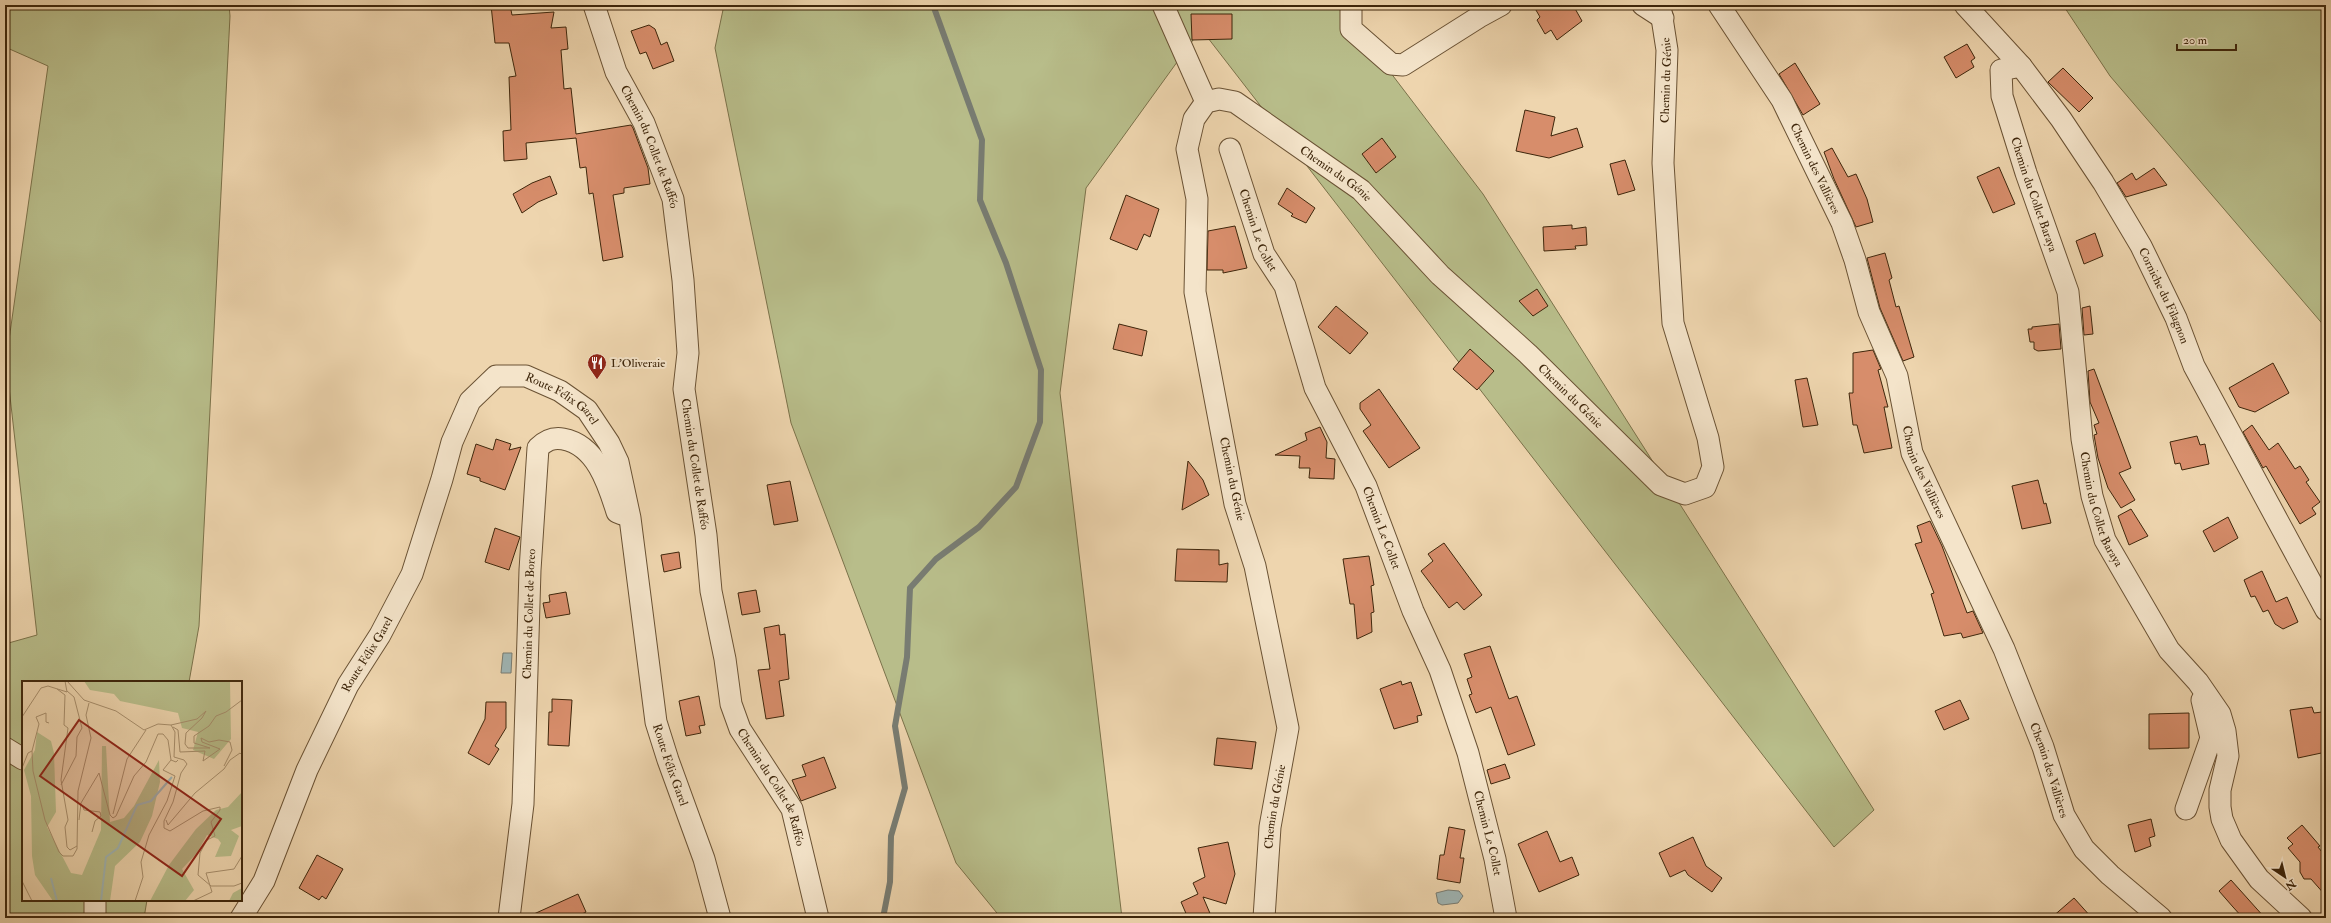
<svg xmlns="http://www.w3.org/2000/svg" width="2331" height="923" font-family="'IM FELL Double Pica',serif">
	<rect width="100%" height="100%" fill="#eed5ae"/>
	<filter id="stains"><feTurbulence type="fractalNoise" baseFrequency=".005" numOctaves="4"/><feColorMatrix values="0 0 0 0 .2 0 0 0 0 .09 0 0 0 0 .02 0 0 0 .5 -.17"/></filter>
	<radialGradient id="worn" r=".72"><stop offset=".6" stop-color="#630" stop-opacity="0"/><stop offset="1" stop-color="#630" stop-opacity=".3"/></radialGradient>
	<!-- green -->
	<g fill="#b8bd8a" stroke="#7b724a">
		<polygon points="5,5 229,5 230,16 199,626 189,682 23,682 23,900 147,900 144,918 5,918 5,644 37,635 6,361 48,66 5,47"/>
		<polygon points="724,5 1339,5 1483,194 1874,810 1834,847 1201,29 1086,188 1060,393 1122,918 1001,918 956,863 791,423 715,48"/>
		<polygon points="2063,5 2326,5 2326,328 2110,76"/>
	</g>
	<!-- water -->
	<g fill="#9fb6b6" stroke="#787c72">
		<polygon points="503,653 512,653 511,673 501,673"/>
		<polygon points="1448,890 1459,891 1463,896 1458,903 1442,905 1438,903 1436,893"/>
	</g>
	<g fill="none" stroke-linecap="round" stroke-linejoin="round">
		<!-- stream -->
		<polyline stroke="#787c72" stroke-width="6" points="883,918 890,882 891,836 905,788 895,726 907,657 910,588 936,559 979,527 1016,487 1040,422 1041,370 1006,263 980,200 982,140 933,5"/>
	</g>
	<!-- building -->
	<g fill="#d78d6b" stroke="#3e260b">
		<polygon points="491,5 510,5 512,15 554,12 551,28 566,27 568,49 561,50 564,89 571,88 576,134 631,125 633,128 648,168 650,184 624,188 624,193 613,195 623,257 603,261 593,193 589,194 586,167 580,168 576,138 526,143 527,159 504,161 503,131 511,130 509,77 516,76 509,43 495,43"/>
		<polygon points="1533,5 1573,5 1582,21 1557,40 1551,30 1545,34 1537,20 1540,17"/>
		<polygon points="1191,14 1232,14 1232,39 1192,40"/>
		<polygon points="649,25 655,29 661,45 667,42 674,61 653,69 646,52 640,54 631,31"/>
		<polygon points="1967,44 1975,58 1971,61 1974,67 1956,78 1944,57"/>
		<polygon points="1795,63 1820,104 1803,115 1779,74"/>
		<polygon points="2063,68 2093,98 2079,112 2048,82"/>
		<polygon points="1525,110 1555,117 1551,136 1577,128 1583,147 1549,158 1516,151"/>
		<polygon points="1382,138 1396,157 1376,173 1362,154"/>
		<polygon points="1832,148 1848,177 1856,174 1867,199 1873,222 1856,227 1834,179 1824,152"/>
		<polygon points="1625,160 1635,190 1618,195 1610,164"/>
		<polygon points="1999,167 2015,204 1993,213 1977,177"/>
		<polygon points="2154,168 2167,185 2126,197 2117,183 2132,173 2136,180"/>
		<polygon points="550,176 557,194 538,202 522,213 513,194 532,183"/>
		<polygon points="1287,188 1315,208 1306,223 1291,216 1293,214 1278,204"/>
		<polygon points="1126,195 1159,209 1150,237 1144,234 1137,250 1110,239"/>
		<polygon points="1572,225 1572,229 1586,227 1587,245 1575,246 1576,249 1544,251 1543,227"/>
		<polygon points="1235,226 1247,268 1223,273 1223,270 1207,270 1208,231"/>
		<polygon points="2095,233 2103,256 2084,264 2076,241"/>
		<polygon points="1885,253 1892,278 1889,280 1896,307 1899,306 1914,357 1903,361 1880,308 1867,258"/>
		<polygon points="1537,289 1548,306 1533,316 1519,301"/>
		<polygon points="1336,306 1368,333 1350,354 1318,327"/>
		<polygon points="2090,306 2093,334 2084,335 2082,308"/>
		<polygon points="1119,324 1147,331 1142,356 1113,349"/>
		<polygon points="2059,324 2061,349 2038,351 2034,349 2034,342 2030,342 2028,329 2032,329 2032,327"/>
		<polygon points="1470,349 1494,371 1477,390 1453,369"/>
		<polygon points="1873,350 1881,369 1878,370 1888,407 1884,407 1892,448 1864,453 1857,425 1853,425 1849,393 1853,393 1853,353"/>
		<polygon points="2273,363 2289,393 2255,412 2239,407 2229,388"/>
		<polygon points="2094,369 2131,468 2119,473 2135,500 2121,508 2108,488 2098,458 2094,435 2097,434 2094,425 2099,423 2090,402 2088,371"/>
		<polygon points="1807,378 1818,425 1803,427 1795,380"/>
		<polygon points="1379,389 1420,448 1389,468 1363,431 1371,425 1360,409 1360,403"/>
		<polygon points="2252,425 2269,450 2278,443 2295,469 2300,466 2309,480 2306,482 2320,502 2312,508 2316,514 2300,524 2266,466 2263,468 2243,432"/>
		<polygon points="1320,427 1327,442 1326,458 1335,459 1334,479 1309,478 1310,468 1299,468 1300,456 1275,455 1307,440 1305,433"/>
		<polygon points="2197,436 2200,445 2205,444 2209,464 2182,470 2180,463 2175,464 2170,442"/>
		<polygon points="496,439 511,444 509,450 521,447 505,490 480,481 480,478 467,474 476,444 493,450"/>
		<polygon points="1188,461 1203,480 1209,495 1182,510"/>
		<polygon points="2038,480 2044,504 2046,503 2051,523 2022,529 2012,486"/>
		<polygon points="790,481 798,521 774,525 767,485"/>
		<polygon points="2131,509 2148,536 2129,545 2118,516"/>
		<polygon points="2228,517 2238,538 2214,552 2203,531"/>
		<polygon points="1930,521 1942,546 1967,613 1973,611 1983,633 1963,638 1961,633 1944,636 1931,594 1934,593 1915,544 1922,542 1917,526"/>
		<polygon points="495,528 520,537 509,570 485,562"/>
		<polygon points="1444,543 1482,595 1464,610 1457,602 1449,608 1421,571 1433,561 1428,554"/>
		<polygon points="1177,549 1219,550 1219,565 1228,563 1227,582 1175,581"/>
		<polygon points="679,552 681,568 664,572 661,555"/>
		<polygon points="1369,556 1374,585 1371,586 1374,612 1371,613 1372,632 1357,639 1354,604 1350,604 1343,559"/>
		<polygon points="2262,571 2276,602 2287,597 2298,622 2283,629 2275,624 2268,610 2263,612 2255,596 2251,597 2244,580"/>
		<polygon points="756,590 760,612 742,615 738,593"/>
		<polygon points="566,592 570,614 546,618 543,603 550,602 549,595"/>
		<polygon points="779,625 780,635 785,634 789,679 779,681 784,716 766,719 758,670 770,669 764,628"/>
		<polygon points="1490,646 1509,699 1517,696 1535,745 1508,755 1491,707 1476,713 1469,695 1472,694 1467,679 1472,677 1464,654"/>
		<polygon points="1401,681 1402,685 1411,682 1422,715 1417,716 1418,722 1394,729 1380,689"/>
		<polygon points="699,696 705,725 699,726 701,733 686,736 679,701"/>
		<polygon points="552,699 572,700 569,746 548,745 549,712 552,712"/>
		<polygon points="1960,700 1969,719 1944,730 1935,711"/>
		<polygon points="486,702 506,702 506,728 495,746 499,749 489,765 468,753 485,719"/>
		<polygon points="2312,707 2314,713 2322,712 2326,731 2326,752 2298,758 2290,710"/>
		<polygon points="2189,713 2189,748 2149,749 2149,714"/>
		<polygon points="1217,738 1256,742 1252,769 1214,765"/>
		<polygon points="824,757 836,788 801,801 792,780 806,776 802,765"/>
		<polygon points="1505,764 1510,778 1491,784 1487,770"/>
		<polygon points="2151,819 2155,836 2149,838 2151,846 2135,852 2128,825"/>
		<polygon points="2302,825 2320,846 2318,847 2326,857 2326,896 2311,879 2304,879 2300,872 2300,862 2288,848 2293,844 2287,838"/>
		<polygon points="1449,827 1465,830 1460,858 1464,858 1460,883 1437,879 1440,855 1444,855"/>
		<polygon points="1547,831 1560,862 1572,857 1579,875 1539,892 1518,844"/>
		<polygon points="1693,837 1706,866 1722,878 1712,892 1688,875 1685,870 1670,877 1659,853"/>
		<polygon points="1228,842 1235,874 1226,904 1203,897 1212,918 1188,918 1181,902 1198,894 1193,883 1205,877 1198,848"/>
		<polygon points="317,855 343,869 326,899 322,896 319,900 299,888"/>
		<polygon points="2231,880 2265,918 2243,918 2233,907 2219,891"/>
		<polygon points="578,894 586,912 574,918 525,918"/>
		<polygon points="2074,898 2092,918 2051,918"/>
	</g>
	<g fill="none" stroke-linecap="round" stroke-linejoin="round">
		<defs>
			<g id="minor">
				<path id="s1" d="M594 5 616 72 644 123 673 199 683 280 688 353 684 389 706 535 711 591 725 659 731 704 740 729 792 809 818 918"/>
				<polyline points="1163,5 1206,102"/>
				<polyline points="1351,5 1351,29 1391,64 1403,65 1479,17 1501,5"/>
				<polyline points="1643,5 1663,18"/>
				<path id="s2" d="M1719 5 1782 100 1842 223 1855 260 1869 312 1897 376 1912 453 2004 649 2043 747 2064 815 2084 849 2110 875 2161 918"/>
				<path id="s3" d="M1965 5 2021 66 2061 119 2103 182 2141 246 2176 318 2194 366 2326 610"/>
				<path id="s4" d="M2021 66 2001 70 2002 96 2026 173 2068 292 2082 439 2092 496 2105 540 2169 650 2198 682 2220 714 2225 731 2228 756 2220 790V807L2222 819 2231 840 2259 879 2301 918"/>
				<path id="s5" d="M1230 149 1264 254 1285 286 1315 388 1366 486 1413 611 1440 670 1468 753 1495 859 1506 918"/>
				<polyline points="5,748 23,759"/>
				<polyline points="2186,809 2211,738 2202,700"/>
				<polyline points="95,918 95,900"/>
				<path id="s6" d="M241 918 264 881 307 770 348 685 380 635 412 574 442 479 452 442 470 401 496 376H526L560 391 587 410 609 443 618 462 630 518 656 722 668 760 704 859 720 918"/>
				<path id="s7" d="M509 918 523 804 530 570 538 448C545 441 552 437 563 439 596 445 608 483 617 512L622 514"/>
				<path id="s8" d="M1264 918 1270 827 1288 728 1255 566 1235 504 1195 292 1197 199 1187 149 1194 119 1206 102 1219 99 1235 102 1361 190 1440 275 1528 354 1661 485 1685 494 1705 487 1713 467 1708 438 1673 323 1663 163 1667 50 1660 5"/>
			</g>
		</defs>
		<!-- minor casing -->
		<use href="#minor" stroke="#6a5234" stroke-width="23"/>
		<!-- minor -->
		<use href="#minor" stroke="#f4e4ca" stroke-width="21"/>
	</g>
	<!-- icons -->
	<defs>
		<symbol id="restaurant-pin" viewBox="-11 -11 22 30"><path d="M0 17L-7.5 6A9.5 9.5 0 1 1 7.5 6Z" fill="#8f2418" stroke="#f4e4ca"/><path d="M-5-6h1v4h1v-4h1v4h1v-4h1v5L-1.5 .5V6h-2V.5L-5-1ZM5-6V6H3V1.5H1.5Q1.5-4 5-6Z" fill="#fff"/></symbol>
	</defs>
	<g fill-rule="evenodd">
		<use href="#restaurant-pin" x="586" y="352" width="22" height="30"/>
	</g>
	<g text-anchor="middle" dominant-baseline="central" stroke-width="4" stroke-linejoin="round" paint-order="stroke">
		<!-- street labels -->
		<g font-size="12" fill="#3e260b" stroke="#f4e4ca">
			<text stroke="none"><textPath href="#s8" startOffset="1899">Chemin du Génie</textPath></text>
			<text stroke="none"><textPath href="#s1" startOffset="153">Chemin du Collet de Rafféo</textPath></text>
			<text stroke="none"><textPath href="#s2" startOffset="190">Chemin des Vallières</textPath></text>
			<text stroke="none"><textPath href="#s8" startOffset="987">Chemin du Génie</textPath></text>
			<text stroke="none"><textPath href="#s4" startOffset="150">Chemin du Collet Baraya</textPath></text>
			<text stroke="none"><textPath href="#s5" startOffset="86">Chemin Le Collet</textPath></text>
			<text stroke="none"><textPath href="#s3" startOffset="354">Corniche du Filagnon</textPath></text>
			<text stroke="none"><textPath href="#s8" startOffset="1311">Chemin du Génie</textPath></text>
			<text stroke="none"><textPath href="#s6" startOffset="677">Route Félix Garel</textPath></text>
			<text stroke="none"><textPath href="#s1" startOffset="477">Chemin du Collet de Rafféo</textPath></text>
			<text stroke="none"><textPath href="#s2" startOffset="514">Chemin des Vallières</textPath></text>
			<text transform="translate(1232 479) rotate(78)">Chemin du Génie</text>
			<text stroke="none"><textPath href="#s4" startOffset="474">Chemin du Collet Baraya</textPath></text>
			<text stroke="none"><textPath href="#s5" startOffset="410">Chemin Le Collet</textPath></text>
			<text stroke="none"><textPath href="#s7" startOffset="305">Chemin du Collet de Boreo</textPath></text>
			<text stroke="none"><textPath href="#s6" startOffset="293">Route Félix Garel</textPath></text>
			<text stroke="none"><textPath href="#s6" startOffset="1073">Route Félix Garel</textPath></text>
			<text stroke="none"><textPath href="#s2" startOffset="838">Chemin des Vallières</textPath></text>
			<text stroke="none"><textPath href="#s1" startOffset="813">Chemin du Collet de Rafféo</textPath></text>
			<text stroke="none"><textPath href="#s8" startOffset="112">Chemin du Génie</textPath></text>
			<text stroke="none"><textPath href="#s5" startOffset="734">Chemin Le Collet</textPath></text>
		</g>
		<!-- poi labels -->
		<g font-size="12" fill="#3e260b" stroke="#f4e4ca" text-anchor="start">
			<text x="611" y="363">L'Oliveraie</text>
		</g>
	</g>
	<!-- overview -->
	<g transform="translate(22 681)">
		<rect width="220" height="220" fill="#eed5ae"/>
		<path d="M62 0H208L209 58 192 78 171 69 176 51 160 47 156 32 98 20 92 13 68 9ZM15 51 29 60 32 72 34 131 25 146 49 192 60 194 79 149 80 65H84L88 141 102 137 112 125 137 79 138 101 130 135 118 161 93 185 88 220H31L13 194 10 175 9 115 2 89 13 69ZM220 111V145L209 149 217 155 209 175 193 176 199 162 196 158 185 154 175 172 160 188 172 209 163 220H128L147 184 174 148 194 129 206 126ZM220 207V220H207L211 212Z" fill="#b8bd8a"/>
		<path fill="none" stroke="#9fb6b6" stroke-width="2" d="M29 197 35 220M79 220 84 176 96 167 115 124 129 120 150 96"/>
		<path fill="none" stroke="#a88f6d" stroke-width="1" d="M45 0 62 19 94 30 122 49 136 43 149 44 175 38 184 30M35 8 43 14 42 44 46 47 39 99 46 139 43 146 45 166 48 169 55 165M184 30 180 37 164 52 163 63 166 67H188L172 62V55L187 45 194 35 204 31 220 19M0 36 19 7 26 5 45 11 43 0M149 44 153 51 152 76 162 79 165 83 159 92 151 121 142 140V147L148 150 181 130 198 126V129L189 141 193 155 185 159 178 172 176 194 189 205H212L220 202M151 46 156 49 158 71 183 70 181 80 198 68 180 61 179 57 187 61 197 59 208 61 210 69 202 85M10 70 17 43 14 36 24 32V41L27 42M0 87 6 72 10 70 11 90 23 139 37 171 41 175H51L55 168 56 110 69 57 64 34 67 22M39 104 54 75 55 56 60 47 52 16 45 10M60 124 62 129 78 131 79 135 73 140 70 151M91 133 105 78 124 49M57 139 59 122 77 92 88 134 91 137 94 135 112 95 124 81 136 53H141L146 59 149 79 154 81 156 79M144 139 146 144 173 112 202 88 208 79 218 72 220 74M0 200 10 220M113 220 121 196 119 181 127 154 145 120 153 95 141 89 149 79M171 220 190 211 184 192 212 188 220 175"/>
		<path fill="#8f2418" fill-opacity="0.15" stroke="#8f2418" stroke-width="2" d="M57 39 199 138 160 195 18 95Z"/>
		<rect width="220" height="220" fill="none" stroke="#3e260b" stroke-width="2"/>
	</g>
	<!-- margin -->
	<rect width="2331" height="923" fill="none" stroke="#eed5ae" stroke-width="20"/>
	<rect x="6" y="6" width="2319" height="911" fill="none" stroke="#3e260b" stroke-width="2"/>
	<rect x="10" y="10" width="2311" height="903" fill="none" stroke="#3e260b"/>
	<!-- north arrow -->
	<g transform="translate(2285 877) rotate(145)" stroke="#f4e4ca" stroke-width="3" paint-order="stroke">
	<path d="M0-3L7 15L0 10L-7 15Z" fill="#3e260b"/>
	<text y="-6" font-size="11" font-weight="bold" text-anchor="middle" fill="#3e260b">N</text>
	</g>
	<!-- scale -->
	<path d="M2177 44v6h59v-6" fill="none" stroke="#3e260b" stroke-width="2"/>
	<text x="2183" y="44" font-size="12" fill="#3e260b" stroke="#f4e4ca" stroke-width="3" paint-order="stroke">20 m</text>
	<rect width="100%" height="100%" filter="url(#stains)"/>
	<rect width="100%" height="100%" fill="url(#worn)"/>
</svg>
